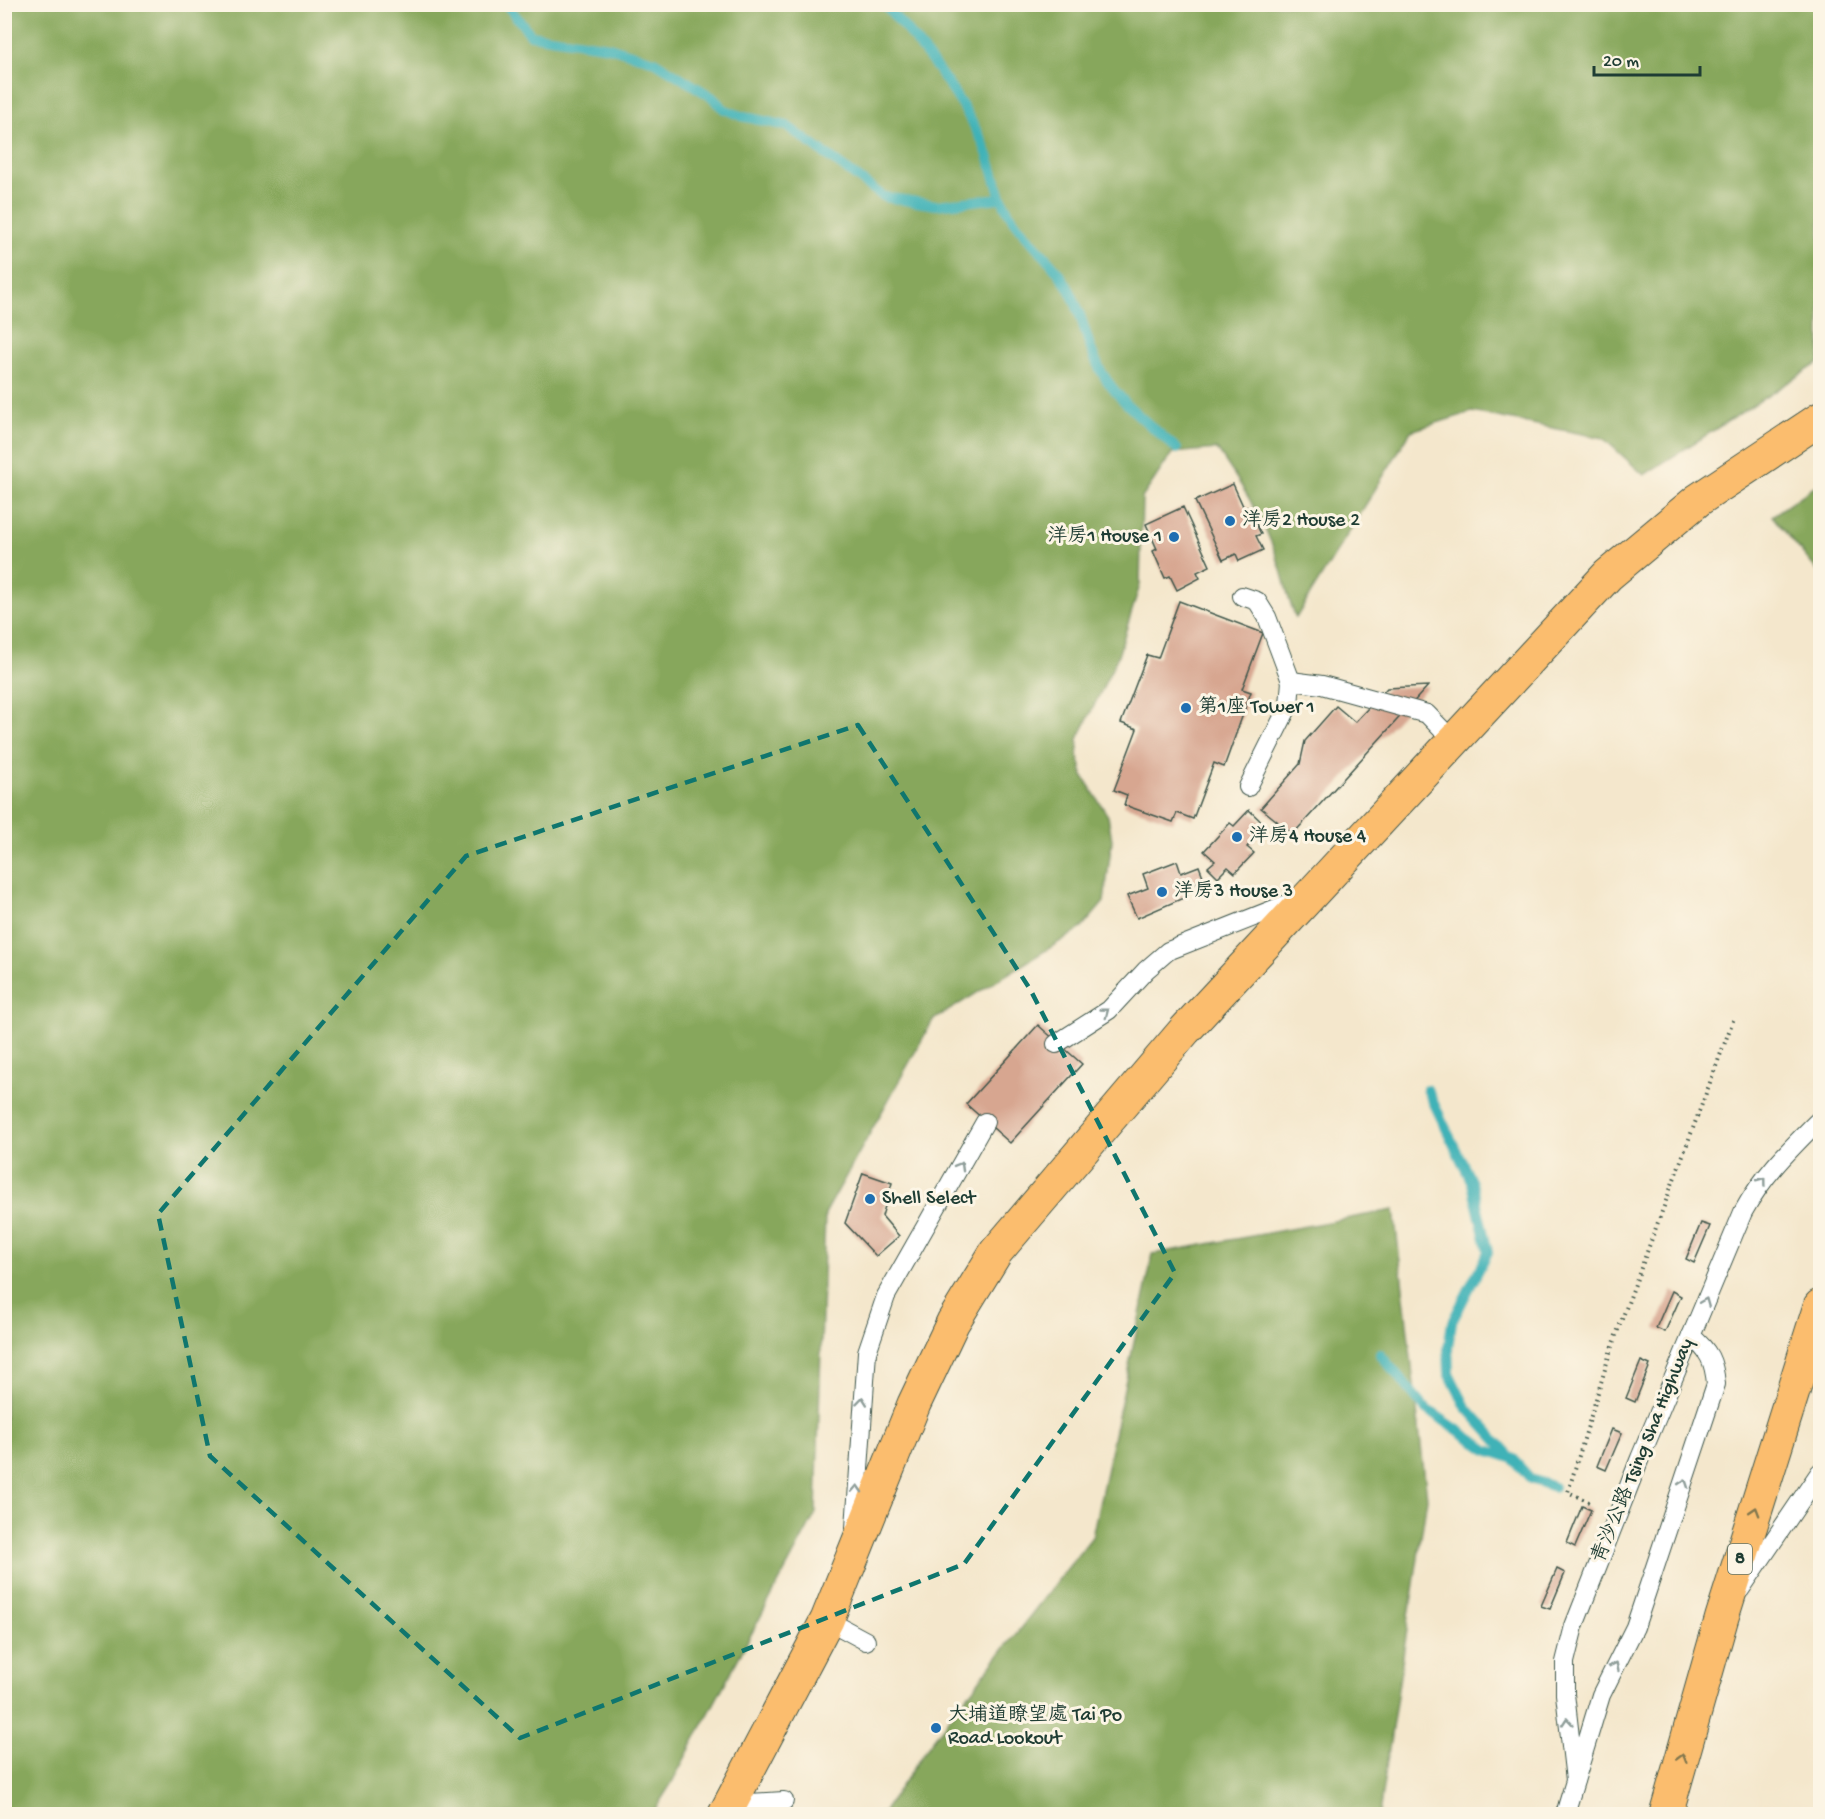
<svg xmlns="http://www.w3.org/2000/svg" width="1825" height="1819" font-family="'Gochi Hand','LXGW WenKai TC',sans-serif">
	<rect width="100%" height="100%" fill="#fcf5e5"/>
	<filter id="ink" filterUnits="userSpaceOnUse"><feTurbulence type="fractalNoise" baseFrequency=".0167" numOctaves="2"/><feDisplacementMap in="SourceGraphic" scale="12" xChannelSelector="R" yChannelSelector="G"/><feConvolveMatrix kernelMatrix="1 2 1 2 8 2 1 2 1" color-interpolation-filters="sRGB"/></filter>
	<filter id="wash" filterUnits="userSpaceOnUse"><feTurbulence type="fractalNoise" baseFrequency=".008" numOctaves="4" result="noise"/><feDisplacementMap in="SourceGraphic" scale="24" xChannelSelector="R" yChannelSelector="G"/><feGaussianBlur stdDeviation="1.35" result="paint"/><feColorMatrix in="noise" values="0 0 0 0 0 0 0 0 0 0 0 0 0 0 0 0 0 1.4 0 .05"/><feComposite in="paint" operator="in"/></filter>
	<g filter="url(#wash)">
		<rect width="100%" height="100%" fill="#f4e7cc"/>
		<!-- forest -->
		<g fill="#87a75b" stroke="#537248" stroke-width="1.5">
			<path d="M5 4 1820 5V362L1644 475 1603 438 1472 412 1411 431 1296 618C1286 595 1283 570 1273 547 1259 511 1238 480 1217 449L1172 453 1142 498 1140 585 1118 656 1078 739V755L1083 776 1108 816 1112 840 1104 902 1082 928 933 1020 825 1214 816 1513 671 1784 652 1814H5Z"/>
			<polygon points="1820,483 1820,574 1772,516"/>
			<polygon points="1394,1210 1427,1498 1379,1814 882,1814 931,1742 1092,1537 1153,1254"/>
		</g>
		<g fill="none" stroke-linecap="round" stroke-linejoin="round">
			<!-- stream -->
			<g stroke="#41b2b7" stroke-width="10">
				<polyline points="506,4 531,35 609,47 654,61 712,97 724,109 741,116 787,126 884,197 936,205 1001,198"/>
				<path d="M884 4C922 47 956 89 982 141 994 165 996 194 1011 216 1029 243 1055 262 1070 291 1082 313 1085 337 1095 359 1111 397 1147 422 1177 449"/>
				<polyline points="1427,1089 1472,1183 1488,1252 1452,1322 1448,1348 1449,1373 1466,1407 1531,1479 1554,1487"/>
				<polyline points="1380,1354 1424,1407 1487,1450 1514,1459"/>
			</g>
		</g>
		<g id="blocks">
			<!-- building -->
			<g fill="#d7a690">
				<polygon points="1233,484 1244,508 1248,507 1261,534 1256,536 1263,550 1239,561 1236,554 1223,560 1195,501"/>
				<polygon points="1183,507 1210,566 1197,572 1200,578 1177,590 1170,576 1165,578 1153,551 1157,549 1146,524"/>
				<polygon points="1179,601 1263,633 1242,689 1251,692 1224,767 1214,763 1193,819 1177,813 1173,822 1124,805 1127,795 1114,790 1137,729 1121,723 1147,655 1158,658"/>
				<polygon points="1428,686 1293,834 1261,808 1300,764 1305,741 1336,706 1355,722 1387,688"/>
				<polygon points="1249,810 1267,827 1247,847 1254,853 1235,873 1228,867 1218,877 1208,867 1215,861 1204,851 1230,823 1234,826"/>
				<polygon points="1177,861 1181,873 1199,866 1204,879 1184,888 1188,896 1137,918 1127,896 1148,888 1143,874"/>
				<polygon points="1038,1025 1082,1064 1010,1143 966,1104"/>
				<polygon points="863,1173 892,1183 882,1216 899,1236 876,1256 845,1223"/>
				<polygon points="1701,1223 1710,1226 1694,1263 1686,1259"/>
				<polygon points="1672,1291 1681,1296 1665,1332 1656,1328"/>
				<polygon points="1641,1361 1650,1365 1635,1402 1626,1398"/>
				<polygon points="1612,1429 1622,1433 1606,1470 1597,1466"/>
				<polygon points="1582,1506 1591,1510 1575,1547 1567,1543"/>
				<polygon points="1557,1569 1565,1573 1550,1609 1541,1606"/>
			</g>
		</g>
	</g>
	<g filter="url(#ink)">
		<use href="#blocks" fill-opacity="0" stroke="#3f564b" stroke-width="1.5"/>
		<g fill="none" stroke-linecap="round" stroke-linejoin="round">
			<defs>
				<g id="lane">
					<polyline points="1242,596 1257,601 1267,617 1291,681"/>
					<polyline points="1248,787 1289,705 1291,681 1322,685 1427,714 1454,742"/>
					<polyline points="1056,1044 1109,1010 1146,970 1168,951 1297,900"/>
					<polyline points="855,1528 867,1352 886,1296 985,1122"/>
					<polyline points="1740,1590 1820,1472"/>
					<polyline points="827,1620 866,1641"/>
					<path d="M1575 1780 1565 1694V1662L1574 1626 1640 1458 1743 1212C1763 1175 1791 1148 1820 1119"/>
					<polyline points="731,1804 784,1801"/>
					<path d="M1565 1814 1601 1695 1635 1627 1716 1384C1714 1361 1709 1351 1691 1336"/>
				</g>
				<polyline id="primary" points="725,1814 827,1620 914,1404 953,1322 996,1252 1185,1030 1608,575 1698,500 1820,419"/>
				<polyline id="highway" points="1666,1814 1722,1617 1820,1306"/>
			</defs>
			<!-- lane casing -->
			<use href="#lane" stroke="#3f564b" stroke-width="20"/>
			<!-- primary casing -->
			<use href="#primary" stroke="#3f564b" stroke-width="35"/>
			<!-- highway casing -->
			<use href="#highway" stroke="#3f564b" stroke-width="35"/>
			<!-- path -->
			<polyline stroke="#3f564b" stroke-width="4" stroke-dasharray="1.5 4.5" stroke-linecap="butt" points="1589,1502 1568,1492 1612,1346 1734,1018"/>
			<!-- lane -->
			<use href="#lane" stroke="#fff" stroke-width="18"/>
			<!-- primary -->
			<use href="#primary" stroke="#fbbd6e" stroke-width="33"/>
			<!-- highway -->
			<use href="#highway" stroke="#fbbd6e" stroke-width="33"/>
		</g>
		<!-- one-way arrows -->
		<defs><path id="oneway-chevron" d="M-2-3.5L2.5 0L-2 3.5" fill="none" stroke-width="1.6" stroke-linecap="round" stroke-linejoin="round" transform="scale(1.5)"/></defs>
		<g stroke="#8f9e9a">
			<use href="#oneway-chevron" transform="translate(1105 1012) rotate(-37)"/>
			<use href="#oneway-chevron" transform="translate(960 1166) rotate(-60)"/>
			<use href="#oneway-chevron" transform="translate(1762 1181) rotate(-53)"/>
			<use href="#oneway-chevron" transform="translate(1705 1302) rotate(-68)"/>
			<use href="#oneway-chevron" transform="translate(862 1401) rotate(-84)"/>
			<use href="#oneway-chevron" transform="translate(1684 1483) rotate(-71)"/>
			<use href="#oneway-chevron" transform="translate(857 1489) rotate(-87)"/>
			<use href="#oneway-chevron" transform="translate(1615 1666) rotate(-64)"/>
			<use href="#oneway-chevron" transform="translate(1567 1722) rotate(-95)"/>
		</g>
		<g stroke="#82774e">
			<use href="#oneway-chevron" transform="translate(1755 1511) rotate(-73)"/>
			<use href="#oneway-chevron" transform="translate(1682 1758) rotate(-74)"/>
		</g>
	</g>
	<!-- marked area -->
	<path fill="none" stroke="#0f766e" stroke-width="4.5" stroke-dasharray="12 8" stroke-linejoin="round" d="M858 725 1030 989 1175 1273 964 1564 520 1738 210 1456 158 1214 466 856Z"/>
	<!-- markers -->
	<g fill="#1f6fb2" stroke="#fcf5e5" stroke-width="2">
		<circle cx="1230" cy="521" r="6"/>
		<circle cx="1174" cy="537" r="6"/>
		<circle cx="1186" cy="708" r="6"/>
		<circle cx="1237" cy="837" r="6"/>
		<circle cx="1162" cy="892" r="6"/>
		<circle cx="870" cy="1199" r="6"/>
		<circle cx="936" cy="1728" r="6"/>
	</g>
	<g text-anchor="middle" dominant-baseline="central" stroke-width="6" stroke-linejoin="round" paint-order="stroke">
		<!-- shield labels -->
		<rect fill="#fcf5e5" stroke="#617469" stroke-width="1.5" x="1728" y="1544" width="24" height="30" rx="4.5"/>
		<g font-size="18" font-weight="bold" fill="#1f3d34">
			<text x="1740" y="1559">8</text>
		</g>
		<!-- poi labels -->
		<g font-size="20" fill="#1f3d34" stroke="#fcf5e5" text-anchor="start">
			<text x="1242" y="521">洋房2 House 2</text>
			<text x="1162" y="537" text-anchor="end">洋房1 House 1</text>
			<text x="1198" y="708">第1座 Tower 1</text>
			<text x="1249" y="837">洋房4 House 4</text>
			<text x="1174" y="892">洋房3 House 3</text>
			<text x="882" y="1199">Shell Select</text>
			<text x="948" y="1716">大埔道瞭望處 Tai Po<tspan x="948" dy="23">Road Lookout</tspan></text>
		</g>
		<!-- street labels -->
		<g font-size="20" fill="#1f3d34" stroke="#fcf5e5">
			<text transform="translate(1644 1451) rotate(-68)">青沙公路 Tsing Sha Highway</text>
		</g>
	</g>
	<!-- margin -->
	<rect width="1825" height="1819" fill="none" stroke="#fcf5e5" stroke-width="24"/>
	<!-- scale -->
	<path d="M1594 66v9h106v-9" fill="none" stroke="#1f3d34" stroke-width="3"/>
	<text x="1603" y="66" font-size="18" fill="#1f3d34" stroke="#fcf5e5" stroke-width="4.5" paint-order="stroke">20 m</text>
</svg>
